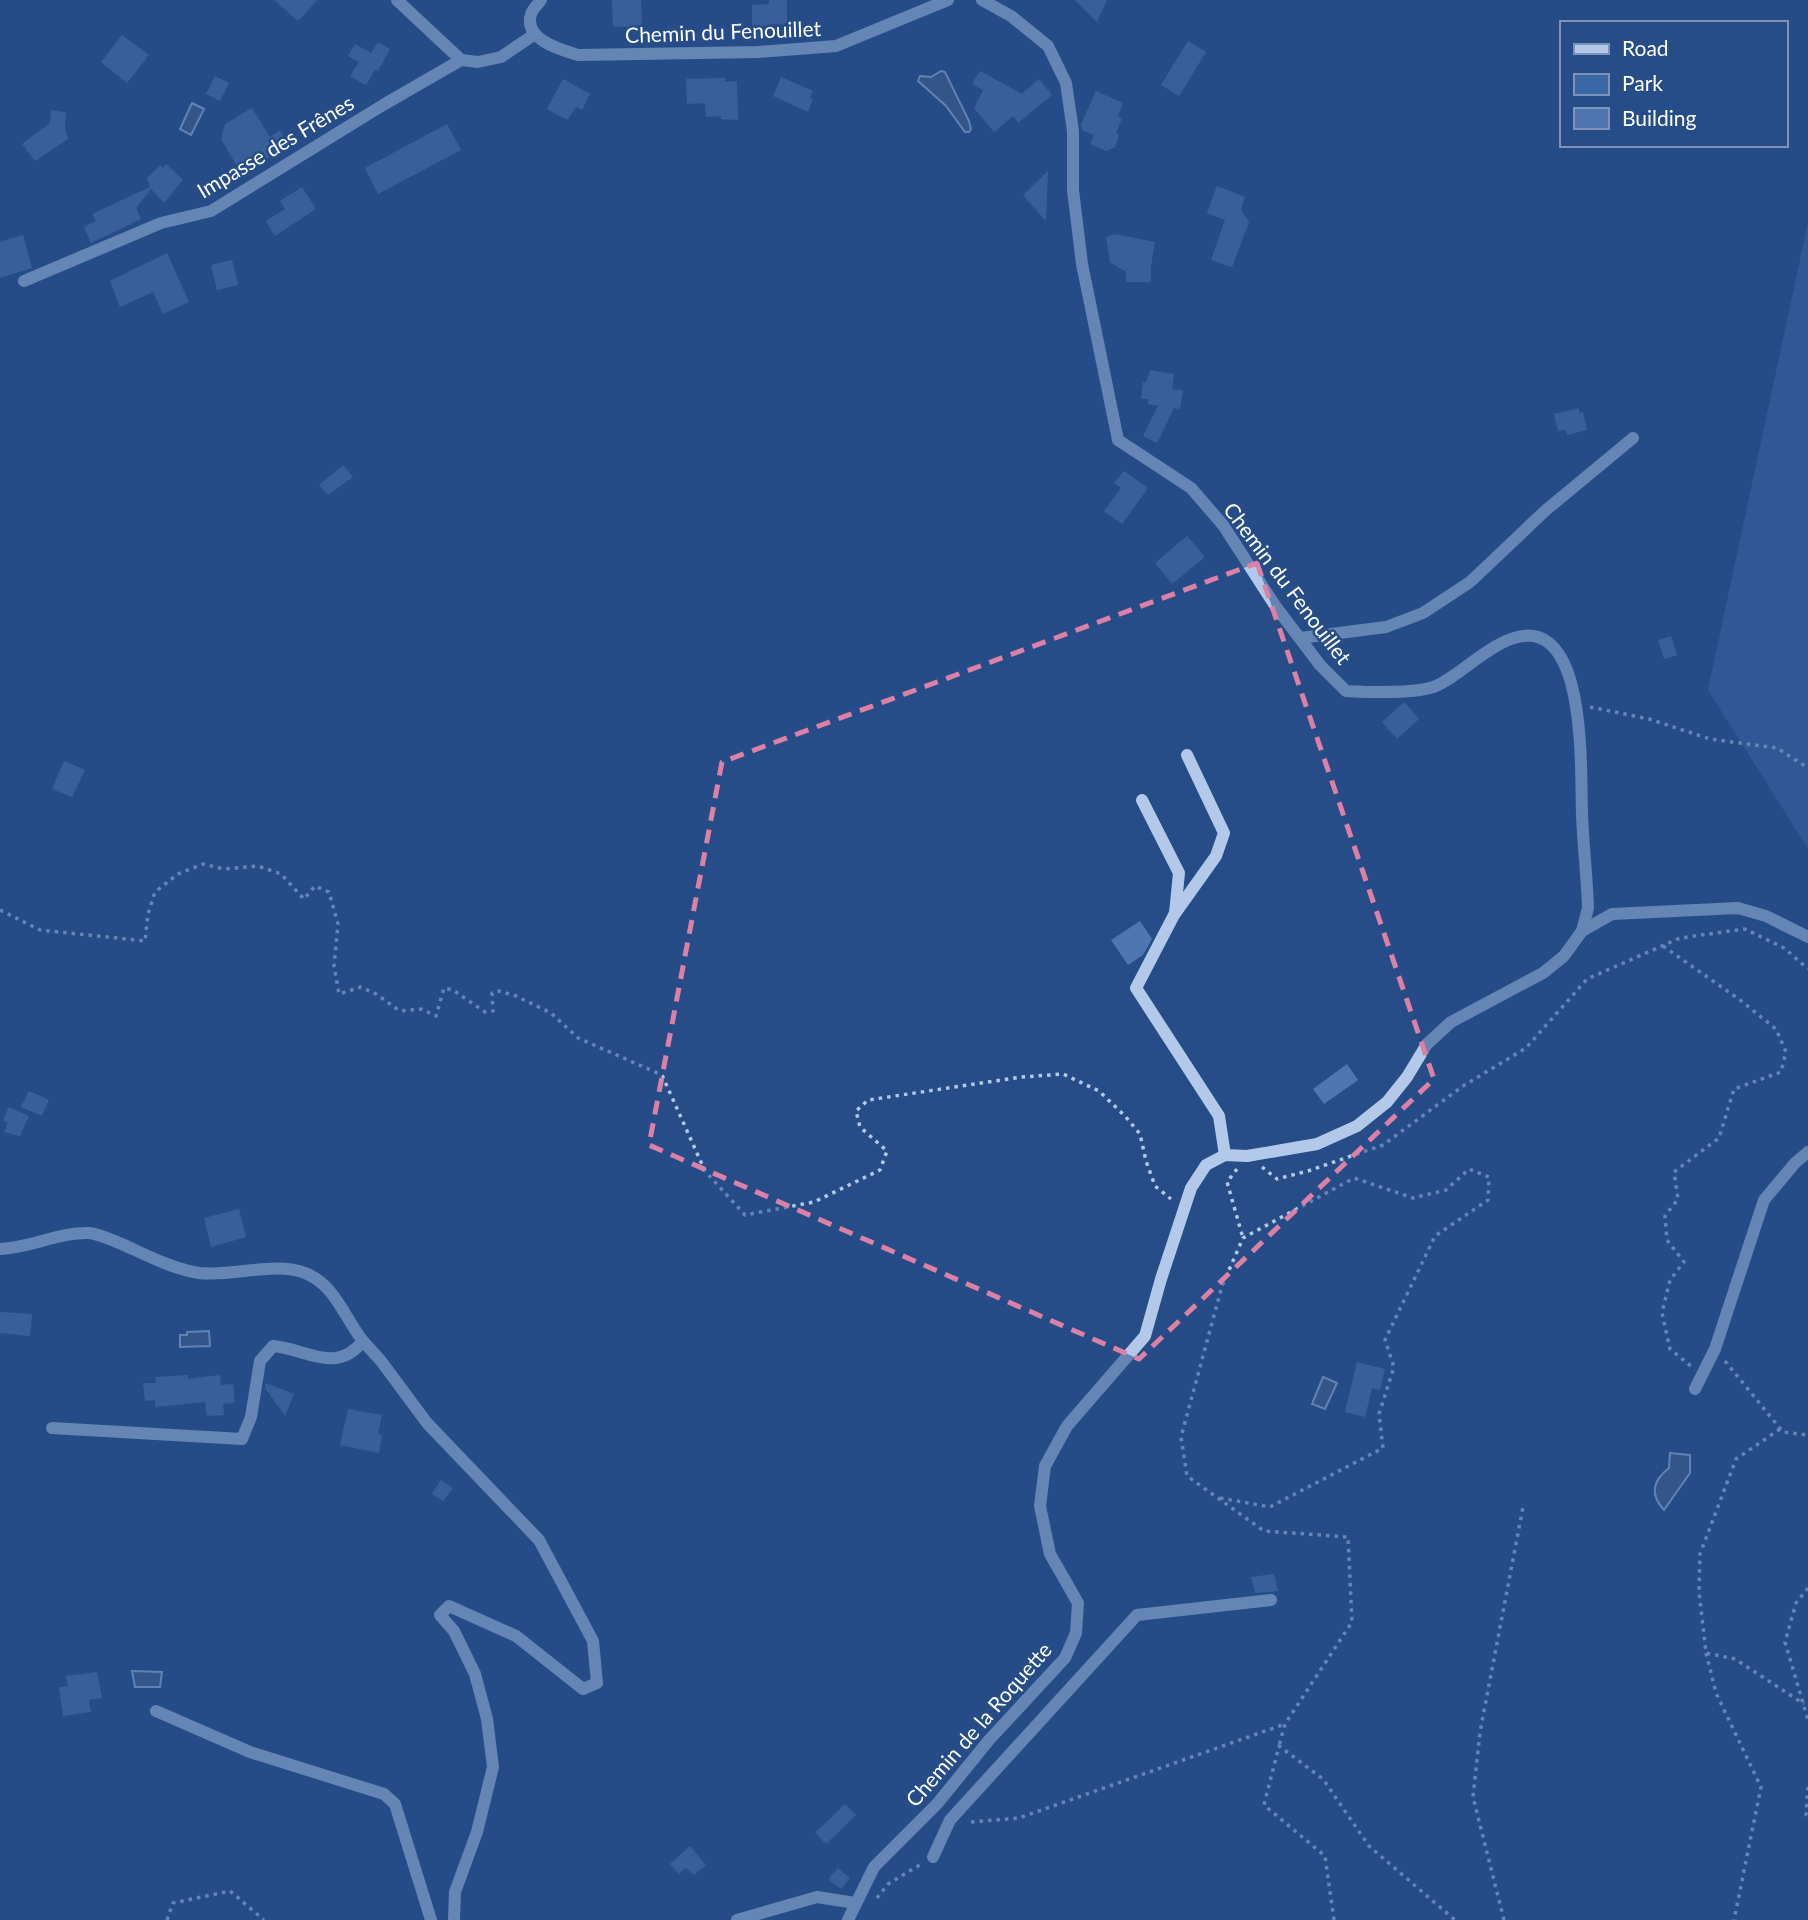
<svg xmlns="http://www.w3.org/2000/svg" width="1808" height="1920" font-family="Lato,sans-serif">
	<rect width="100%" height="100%" fill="#264d88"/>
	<!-- green -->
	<polygon fill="#3a67a5" points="1808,222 1808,849 1708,690"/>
	<!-- water -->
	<g fill="#45618b" stroke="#a7c3e9" stroke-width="2">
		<polygon points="941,71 945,72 969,121 971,129 969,132 965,132 946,106 918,81 920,76 931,77"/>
		<polygon points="192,103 204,109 191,135 180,129"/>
		<polygon points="209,1331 210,1346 180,1347 180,1335 187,1335 187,1332"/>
		<polygon points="1323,1377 1337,1383 1325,1409 1312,1404"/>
		<path d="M1670 1453 1690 1455V1473L1664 1510C1650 1495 1652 1481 1669 1468Z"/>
		<polygon points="132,1671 162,1672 160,1687 135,1687"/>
	</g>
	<!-- building -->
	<g fill="#4e77b0">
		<polygon points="274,0 317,0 298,21"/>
		<polygon points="612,0 641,0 642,26 613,27"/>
		<polygon points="769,0 787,0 787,23 752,27 752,5 769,4"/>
		<polygon points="1075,0 1107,0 1097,22"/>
		<polygon points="122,35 149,55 127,83 101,62"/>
		<polygon points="1188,41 1206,52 1179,96 1161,85"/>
		<polygon points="378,42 390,49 378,71 375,70 366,85 350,76 359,62 348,56 355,44 371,53"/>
		<polygon points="980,71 1022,94 1039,79 1052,95 1018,123 1013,116 994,132 974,108 983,90 972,84"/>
		<polygon points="215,76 229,83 220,101 206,94"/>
		<polygon points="781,77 813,91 810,98 813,99 808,112 773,96"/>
		<polygon points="725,78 725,82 737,81 738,120 721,119 721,116 706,117 705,103 687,104 686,79"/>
		<polygon points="563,79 590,94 582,110 576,107 567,120 547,109"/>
		<polygon points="1096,91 1123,103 1118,116 1122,118 1116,133 1119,135 1115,147 1106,151 1090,144 1094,135 1082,130 1081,124"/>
		<polygon points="252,108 270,137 280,130 288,145 261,163 256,155 237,166 221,139 225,124"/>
		<polygon points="51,110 66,112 65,128 68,139 35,161 22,144 50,123"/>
		<polygon points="447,124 461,150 378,194 365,168"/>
		<polygon points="166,164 183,180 164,203 151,189 136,208 141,219 91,243 84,227 96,221 92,214 150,187 147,178 160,165 163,168"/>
		<polygon points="1048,171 1046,221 1023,195"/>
		<polygon points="1217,186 1245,197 1241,209 1249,222 1232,267 1211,260 1225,220 1207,213"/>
		<polygon points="302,187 316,209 275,236 266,221 285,209 280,201"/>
		<polygon points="1114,234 1155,242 1151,266 1151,282 1126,282 1126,272 1110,262 1106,237"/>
		<polygon points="23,235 32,268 0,278 0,242"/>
		<polygon points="167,253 189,302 163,314 153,292 120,307 110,281"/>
		<polygon points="232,260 238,285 217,290 211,265"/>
		<polygon points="1150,370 1174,374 1172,389 1183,390 1180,409 1174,408 1157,443 1143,436 1158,406 1148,404 1149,399 1141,399 1143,382 1146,382"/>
		<polygon points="1579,408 1579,413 1583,412 1587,430 1567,435 1566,430 1558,431 1554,414"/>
		<polygon points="343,465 353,477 328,495 319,485"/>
		<polygon points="1124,471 1148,488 1122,524 1104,511 1121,488 1114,483"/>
		<polygon points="1187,536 1205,557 1172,584 1155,563"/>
		<polygon points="1671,636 1677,655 1664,659 1658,640"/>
		<polygon points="1404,702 1419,719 1397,739 1382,722"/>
		<polygon points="64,761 85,770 72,797 52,789"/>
		<polygon points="1140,921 1152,939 1143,955 1128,965 1111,940"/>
		<polygon points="1347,1064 1358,1080 1324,1104 1313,1089"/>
		<polygon points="29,1091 49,1100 42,1116 21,1107"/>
		<polygon points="9,1107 29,1116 20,1136 4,1132 8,1123 3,1120"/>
		<polygon points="239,1209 246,1237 211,1247 204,1218"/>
		<polygon points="0,1312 32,1314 30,1336 0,1333"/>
		<polygon points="1357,1362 1385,1369 1380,1390 1372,1388 1365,1417 1345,1412"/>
		<polygon points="188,1375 188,1379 220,1375 221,1385 233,1384 235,1403 223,1404 224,1415 207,1416 205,1402 155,1407 155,1400 145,1401 143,1383 156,1383 155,1377"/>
		<polygon points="265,1383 294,1394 285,1416 265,1388"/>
		<polygon points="348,1409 382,1415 378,1434 382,1435 379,1453 340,1445"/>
		<polygon points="441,1480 453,1488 443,1501 432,1494"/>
		<polygon points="1274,1574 1278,1591 1255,1593 1251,1577"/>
		<polygon points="97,1672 102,1698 89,1700 91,1712 63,1716 59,1687 68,1686 66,1676"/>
		<polygon points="845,1804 856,1815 826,1844 815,1833"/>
		<polygon points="690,1846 706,1865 694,1875 686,1868 679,1874 670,1864"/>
		<polygon points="838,1868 850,1878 841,1889 828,1879"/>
	</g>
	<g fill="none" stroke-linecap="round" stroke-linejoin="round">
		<!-- path -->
		<g stroke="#b2c9e9" stroke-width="3.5" stroke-dasharray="3.5 5" stroke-linecap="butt">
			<polyline points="1590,707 1649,719 1710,739 1777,748 1808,768"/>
			<polyline points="0,910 40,930 145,941 148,914 155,892 178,874 203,864 224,869 258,866 281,874 304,899 315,886 329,892 338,924 334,966 339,994 361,987 376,994 400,1011 421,1009 436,1016 444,988 453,990 485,1012 493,1011 492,993 499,991 516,996 551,1013 578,1038 662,1075 705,1171 745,1215 814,1202 880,1170 887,1151 860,1127 856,1111 868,1100 1022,1077 1063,1074 1099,1091 1125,1116 1140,1134 1146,1161 1155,1186 1171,1199"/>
			<polyline points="1663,946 1740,1000 1776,1029 1786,1052 1781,1072 1734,1089 1719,1138 1674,1172 1678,1199 1665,1216 1667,1240 1684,1262 1670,1280 1662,1313 1670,1349 1692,1367"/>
			<polyline points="1262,1167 1277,1179 1308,1171 1383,1145 1463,1086 1526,1048 1587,979 1680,938 1745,929 1784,948 1808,969"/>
			<polyline points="1237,1169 1227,1182 1243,1238"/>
			<polyline points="1725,1361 1783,1432 1808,1435"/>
			<polyline points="1780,1429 1736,1459 1700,1554 1699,1592 1706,1653 1735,1659 1804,1704"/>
			<polyline points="1220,1498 1270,1507 1383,1448 1379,1414 1394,1367 1385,1340 1435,1236 1488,1200 1489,1177 1469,1169 1446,1190 1413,1198 1354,1178 1243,1238 1222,1286 1181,1437 1187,1476 1264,1531 1348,1537 1352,1622 1285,1724 1279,1746"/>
			<polyline points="1808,1588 1796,1603 1785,1642 1808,1720"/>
			<polyline points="1706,1653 1716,1693 1761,1787 1734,1920"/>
			<polyline points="1808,1787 1806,1815 1808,1818"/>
			<polyline points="971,1822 1019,1818 1285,1724"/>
			<polyline points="877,1898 888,1884 923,1863"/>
			<polyline points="167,1920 173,1903 230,1891 264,1920"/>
			<polyline points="1334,1920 1325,1856 1264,1805 1279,1746 1323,1779 1369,1846 1455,1920"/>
			<polyline points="1504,1920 1473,1797 1480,1732 1523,1507"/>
		</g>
		<!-- minor -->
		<g stroke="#b2c9e9" stroke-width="12">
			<polyline points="397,0 461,60 478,62 501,57 535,34"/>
			<path d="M541 0C538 4 532 10 531 14 523 40 562 50 578 55L758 52 836 46 948 0"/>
			<path d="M982 0 1011 16 1048 46 1066 83 1073 131V190L1082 264 1118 440 1191 488 1223 525 1276 607 1320 665 1346 691C1368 692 1421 695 1440 684 1463 672 1481 652 1506 641 1589 604 1580 770 1582 813 1583 845 1587 876 1588 908L1582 931"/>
			<polyline points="24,281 161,223 211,211 383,105 461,60"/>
			<polyline points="1300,638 1386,627 1423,613 1470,582 1546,510 1633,438"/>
			<polyline points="1187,755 1224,833 1216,856 1174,915 1136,988 1219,1116 1225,1155"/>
			<polyline points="1142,800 1179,873 1175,913"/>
			<path d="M0 1249C30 1248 59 1232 89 1233 101 1234 113 1241 124 1245 148 1256 173 1269 199 1273 233 1277 275 1261 305 1273 335 1284 345 1319 363 1341 336 1375 307 1349 273 1346L260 1361 251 1417 242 1439 52 1428"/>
			<polyline points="363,1341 381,1361 427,1423 539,1540 593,1641 597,1683 583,1689 516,1636 449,1606 440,1615 454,1631 475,1674 487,1719 493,1767 477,1832 455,1892 454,1920"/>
			<polyline points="1695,1389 1715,1349 1764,1200 1795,1163 1808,1152"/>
			<polyline points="156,1711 250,1752 384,1794 395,1804 431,1920"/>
			<polyline points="933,1857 950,1820 1137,1615 1271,1600"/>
			<polyline points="737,1920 817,1897 855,1903"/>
			<polyline points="848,1920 874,1867 937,1804 989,1740 1065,1658 1076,1633 1078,1603 1050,1554 1040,1506 1045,1466 1067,1426 1145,1336 1161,1279 1191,1188 1206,1165 1225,1155 1247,1156 1317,1144 1357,1126 1387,1102 1407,1077 1427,1044 1451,1022 1543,973 1564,956 1582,931 1612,914 1738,908 1766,916 1808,937"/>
		</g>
	</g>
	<!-- marked area -->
	<path d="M0 0H1808V1920H0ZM1257 563 1434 1079 1139 1359 649 1145 722 762Z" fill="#264d88" fill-opacity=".55" fill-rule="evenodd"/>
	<path fill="none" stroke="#dd80a5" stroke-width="5" stroke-dasharray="14 9" stroke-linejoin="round" d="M1257 563 1434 1079 1139 1359 649 1145 722 762Z"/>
	<g text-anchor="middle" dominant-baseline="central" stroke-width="5" stroke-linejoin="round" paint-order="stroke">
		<!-- street labels -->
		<g font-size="21" fill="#fff" stroke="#264d88">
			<text transform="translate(723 31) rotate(-2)">Chemin du Fenouillet</text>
			<text transform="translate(275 146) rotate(-31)">Impasse des Frênes</text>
			<text transform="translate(1288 583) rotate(53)">Chemin du Fenouillet</text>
			<text transform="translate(978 1724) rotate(-49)">Chemin de la Roquette</text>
		</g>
	</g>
	<!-- legend -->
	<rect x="1560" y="21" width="228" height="126" fill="#264d88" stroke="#7d94b8" stroke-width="2"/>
	<rect x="1574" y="44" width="35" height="10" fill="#b2c9e9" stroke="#7d94b8" stroke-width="2"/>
	<text x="1622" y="56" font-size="21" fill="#ffffff">Road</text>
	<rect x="1574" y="74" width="35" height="21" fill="#3a67a5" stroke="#7d94b8" stroke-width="2"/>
	<text x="1622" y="91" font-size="21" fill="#ffffff">Park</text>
	<rect x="1574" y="108" width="35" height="21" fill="#4e77b0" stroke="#7d94b8" stroke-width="2"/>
	<text x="1622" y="126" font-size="21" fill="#ffffff">Building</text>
</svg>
